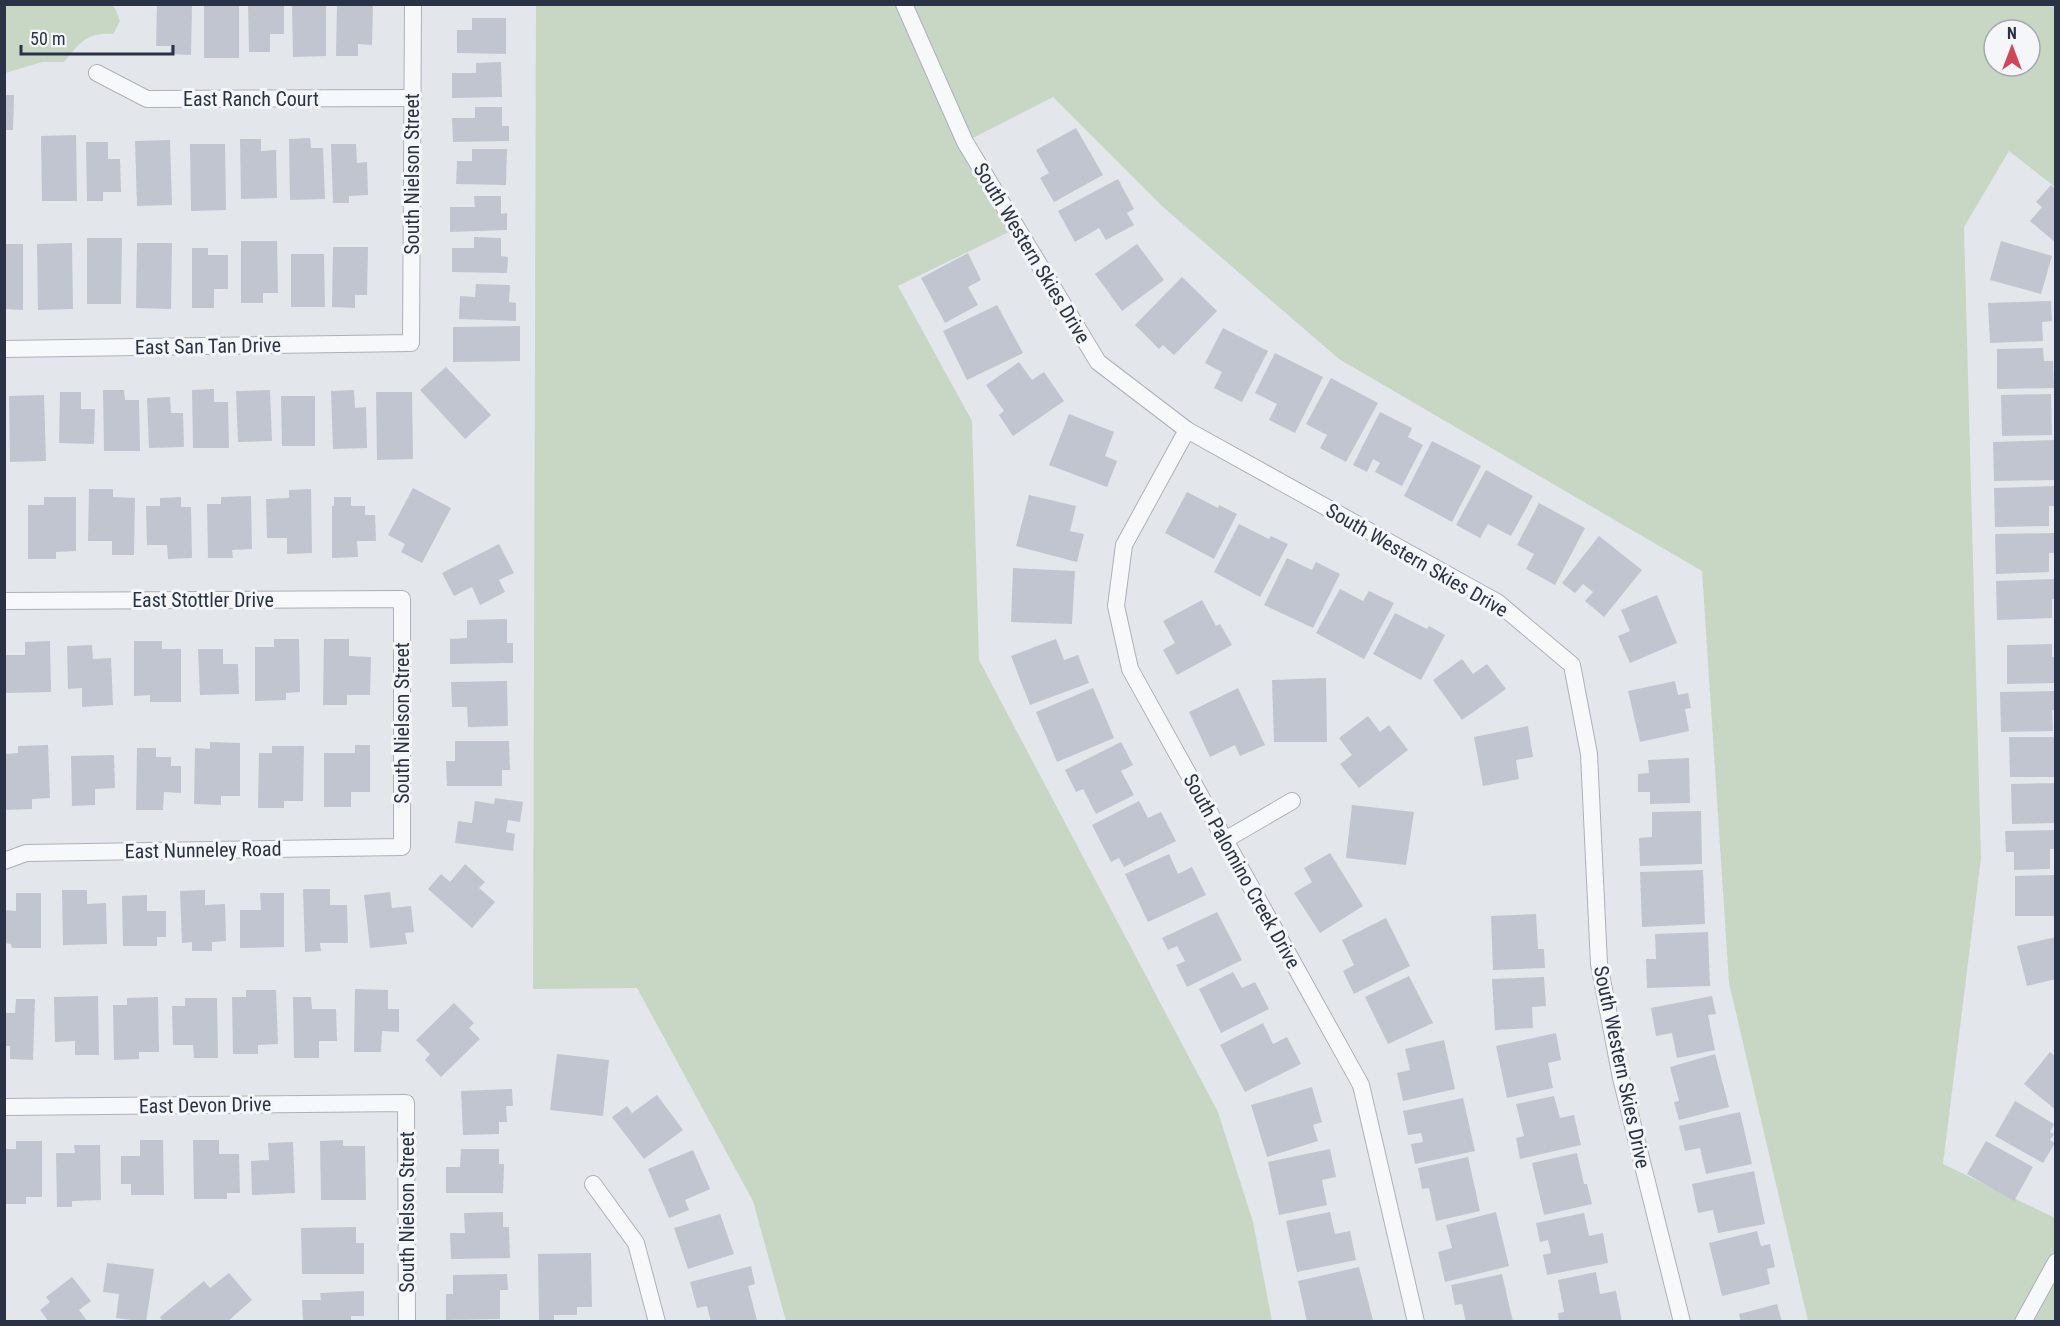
<svg xmlns="http://www.w3.org/2000/svg" width="2060" height="1326" font-family="'Roboto Condensed',sans-serif">
	<rect width="100%" height="100%" fill="#e3e7ec"/>
	<!-- green -->
	<g fill="#c8d6c4" fill-rule="evenodd">
		<path d="M111 4 115 8 120 21 113 34C86 32 80 43 64 62H42L5 73V5Z"/>
		<path d="M536 5H2055V187L2009 151 1964 227 1981 858 1943 1164 2055 1218V1321H1808L1729 983 1702 571 1339 359 1163 207 1053 97 965 142 1017 228 898 286 972 421 979 660 1218 1112 1253 1222 1272 1321H786L753 1201 637 988 533 989ZM1994 30H2030V66H1994Z"/>
	</g>
	<!-- building -->
	<g fill="#c0c5cf">
		<polygon points="157,4 192,4 191,55 170,54 171,46 156,46"/>
		<rect x="204" y="4" width="35" height="54"/>
		<polygon points="248,4 284,4 284,34 270,34 270,52 249,52"/>
		<polygon points="292,4 326,4 326,56 293,57"/>
		<polygon points="337,4 373,4 372,45 358,44 358,56 336,56"/>
		<polygon points="472,18 506,18 506,54 457,53 457,30 472,30"/>
		<polygon points="501,62 502,97 452,98 452,73 476,73 476,63"/>
		<polygon points="4,95 14,95 13,130 4,130"/>
		<polygon points="475,107 502,107 502,126 509,126 509,141 453,142 452,118 475,118"/>
		<polygon points="1076,128 1103,175 1054,202 1040,178 1049,173 1036,150"/>
		<polygon points="76,135 77,201 42,201 41,136"/>
		<polygon points="310,138 311,148 323,148 325,199 290,200 289,139"/>
		<polygon points="240,139 261,139 261,151 276,150 277,198 241,199"/>
		<polygon points="170,140 172,205 137,206 135,141"/>
		<polygon points="86,142 108,142 108,159 120,159 121,192 103,192 103,201 87,201"/>
		<polygon points="190,144 225,144 226,210 191,211"/>
		<polygon points="331,144 356,144 357,163 367,162 368,195 349,196 349,203 333,203"/>
		<polygon points="472,149 507,149 506,185 456,184 457,161 472,161"/>
		<polygon points="1118,179 1134,209 1127,213 1134,225 1106,240 1099,228 1075,242 1058,211"/>
		<polygon points="2051,185 2056,190 2056,243 2030,221 2042,207 2036,202"/>
		<polygon points="474,196 501,196 501,214 507,213 507,230 450,232 450,207 475,207"/>
		<polygon points="474,237 501,238 501,256 508,257 507,273 452,272 452,248 474,248"/>
		<polygon points="87,238 122,238 121,304 87,304"/>
		<polygon points="241,241 277,241 278,293 263,293 263,303 241,303"/>
		<polygon points="2001,241 2052,256 2041,294 1990,280"/>
		<polygon points="72,243 73,309 38,310 37,244"/>
		<polygon points="137,243 172,243 171,309 136,308"/>
		<polygon points="4,244 23,244 23,310 4,309"/>
		<polygon points="1137,244 1164,280 1122,311 1095,274"/>
		<polygon points="333,247 368,247 367,295 355,295 355,308 332,307"/>
		<polygon points="192,248 208,248 208,255 228,255 228,289 214,289 214,308 192,308"/>
		<polygon points="968,253 981,280 968,287 978,305 945,323 921,278"/>
		<polygon points="291,254 324,254 325,307 291,307"/>
		<polygon points="1182,277 1217,311 1174,355 1163,345 1159,349 1135,325"/>
		<polygon points="476,284 510,285 509,302 516,303 516,321 459,319 460,296 475,297"/>
		<polygon points="2051,301 2052,321 2042,322 2043,341 1990,343 1988,303"/>
		<polygon points="997,305 1023,353 967,380 943,331"/>
		<polygon points="520,326 520,361 453,362 453,327"/>
		<polygon points="1223,328 1268,351 1242,402 1214,388 1222,372 1205,363"/>
		<polygon points="2043,348 2044,361 2053,361 2054,388 1997,389 1997,349"/>
		<polygon points="1275,353 1323,377 1295,433 1269,420 1277,404 1255,393"/>
		<polygon points="1019,362 1032,380 1044,372 1064,401 1013,436 999,415 1004,411 986,385"/>
		<polygon points="446,367 491,415 465,439 420,390"/>
		<polygon points="1331,378 1378,403 1346,462 1320,448 1327,435 1306,424"/>
		<polygon points="214,389 214,402 228,402 229,448 193,448 192,390"/>
		<polygon points="103,390 124,390 125,400 139,400 140,451 104,451"/>
		<polygon points="270,390 272,441 238,442 236,391"/>
		<polygon points="354,390 355,408 366,407 367,448 333,449 331,391"/>
		<polygon points="60,392 81,392 81,409 95,409 94,444 59,443"/>
		<polygon points="376,392 412,392 413,459 377,460"/>
		<polygon points="2051,394 2052,435 2002,436 2001,395"/>
		<polygon points="44,395 46,461 10,462 9,396"/>
		<polygon points="281,396 315,396 315,446 282,446"/>
		<polygon points="170,397 171,413 183,413 184,447 149,448 147,398"/>
		<polygon points="1380,412 1412,428 1408,437 1423,445 1402,486 1375,472 1380,463 1373,459 1367,472 1353,465"/>
		<polygon points="1069,414 1114,432 1105,456 1117,461 1107,487 1049,465"/>
		<polygon points="2055,440 2056,480 1994,481 1993,442"/>
		<polygon points="1432,441 1481,466 1452,522 1404,496"/>
		<polygon points="1486,470 1533,496 1511,536 1488,524 1480,538 1456,525"/>
		<polygon points="2056,486 2056,506 2049,506 2049,526 1995,527 1994,488"/>
		<polygon points="413,488 451,508 422,563 401,552 405,544 388,535"/>
		<polygon points="89,489 113,489 113,497 135,498 134,555 112,555 112,541 88,541"/>
		<polygon points="311,489 312,553 287,554 287,538 267,538 266,499 289,498 289,490"/>
		<polygon points="1187,492 1218,508 1219,505 1237,514 1214,559 1165,533"/>
		<polygon points="1029,495 1076,506 1070,531 1084,534 1077,562 1016,546"/>
		<polygon points="251,496 252,549 232,550 233,558 208,558 207,504 221,504 221,497"/>
		<polygon points="44,497 76,497 76,551 56,552 56,559 28,559 28,505 44,505"/>
		<polygon points="181,497 181,507 191,507 192,558 168,559 167,545 147,545 146,506 160,506 160,498"/>
		<polygon points="334,497 351,497 351,506 365,506 365,515 375,515 376,541 357,541 358,557 332,558 332,506 334,506"/>
		<polygon points="1539,503 1585,528 1555,585 1526,569 1534,554 1517,545"/>
		<polygon points="1239,524 1269,539 1271,536 1288,544 1260,597 1214,572"/>
		<polygon points="2056,533 2056,553 2049,553 2049,572 1996,574 1995,534"/>
		<polygon points="1599,536 1642,570 1604,617 1585,601 1593,592 1583,584 1575,593 1562,583"/>
		<polygon points="499,544 514,573 499,580 505,592 480,605 472,587 454,596 442,573"/>
		<polygon points="1287,558 1312,570 1316,562 1340,574 1313,628 1264,605"/>
		<polygon points="1013,568 1075,571 1072,624 1011,622"/>
		<polygon points="2056,579 2056,599 2052,599 2052,618 1997,620 1996,581"/>
		<polygon points="1340,589 1363,601 1369,591 1394,603 1364,659 1316,633"/>
		<polygon points="1657,595 1677,643 1630,663 1618,636 1630,631 1621,610"/>
		<polygon points="1202,600 1216,626 1220,624 1232,645 1177,675 1163,650 1175,643 1163,621"/>
		<polygon points="1395,613 1427,629 1429,626 1445,635 1421,680 1373,654"/>
		<polygon points="507,619 507,643 513,643 513,663 450,664 450,639 467,638 467,620"/>
		<polygon points="274,639 299,639 300,692 286,693 286,700 255,701 255,647 274,647"/>
		<polygon points="324,639 349,639 349,656 371,657 370,695 347,695 347,705 323,705"/>
		<polygon points="1056,639 1064,660 1078,655 1089,683 1030,705 1011,656"/>
		<polygon points="50,641 51,692 6,693 5,655 25,655 25,642"/>
		<polygon points="134,641 162,641 162,649 181,649 181,702 150,702 150,695 134,696"/>
		<polygon points="2052,644 2052,657 2056,657 2056,683 2007,684 2007,645"/>
		<polygon points="92,645 93,659 111,658 113,705 82,707 82,688 68,689 67,646"/>
		<polygon points="198,649 223,649 223,664 238,664 239,694 200,695"/>
		<polygon points="1462,659 1473,674 1487,664 1506,689 1462,720 1433,680"/>
		<polygon points="1326,678 1327,742 1274,742 1272,680"/>
		<polygon points="507,681 508,726 468,727 467,707 452,707 451,682"/>
		<polygon points="1675,681 1678,695 1688,693 1691,708 1685,709 1689,731 1640,742 1628,691"/>
		<polygon points="1093,688 1114,738 1057,762 1036,712"/>
		<polygon points="1238,688 1265,745 1240,756 1235,745 1210,757 1189,712"/>
		<polygon points="2056,691 2056,710 2052,710 2053,731 2001,732 2000,692"/>
		<polygon points="1368,716 1380,732 1389,725 1408,750 1359,788 1340,764 1352,755 1339,738"/>
		<polygon points="1528,726 1533,757 1516,760 1519,779 1483,786 1474,737"/>
		<polygon points="2009,737 2056,737 2055,777 2010,777"/>
		<polygon points="455,741 509,741 510,770 502,770 502,786 447,786 446,761 455,761"/>
		<polygon points="210,742 240,743 240,796 221,796 221,805 194,804 195,748 210,749"/>
		<polygon points="1121,742 1133,765 1121,771 1134,795 1096,814 1083,789 1076,792 1065,770"/>
		<polygon points="48,745 50,798 32,799 32,809 4,810 4,754 18,753 18,746"/>
		<polygon points="355,745 370,745 370,792 351,792 351,807 324,807 324,753 355,753"/>
		<polygon points="272,746 304,746 303,801 284,801 284,808 258,808 259,753 272,753"/>
		<polygon points="137,748 156,748 156,757 171,757 171,766 181,766 181,793 164,792 163,810 136,810"/>
		<polygon points="114,755 115,788 95,789 95,805 72,806 71,756"/>
		<polygon points="1689,758 1690,803 1650,804 1650,792 1638,792 1638,774 1649,773 1648,760"/>
		<polygon points="2056,783 2056,823 2012,824 2011,784"/>
		<polygon points="495,798 523,802 520,822 508,820 506,832 515,834 513,851 455,843 458,821 472,823 475,801 494,804"/>
		<polygon points="1139,801 1148,818 1161,812 1176,841 1124,867 1119,858 1111,862 1092,825"/>
		<polygon points="1352,805 1414,812 1406,865 1346,858"/>
		<polygon points="1701,811 1702,864 1640,866 1639,838 1652,837 1652,812"/>
		<polygon points="2056,830 2056,849 2050,849 2050,869 2014,870 2014,852 2006,852 2005,831"/>
		<polygon points="1330,853 1363,906 1320,933 1294,893 1312,882 1304,868"/>
		<polygon points="1169,854 1178,874 1192,867 1206,895 1148,922 1125,874"/>
		<polygon points="465,864 485,882 479,888 495,902 472,928 428,889 441,874 450,882"/>
		<polygon points="1703,870 1705,924 1642,927 1640,872"/>
		<polygon points="2056,875 2056,916 2015,916 2015,876"/>
		<polygon points="303,889 330,889 330,905 347,905 348,943 320,943 321,951 305,952"/>
		<polygon points="62,890 87,890 87,904 106,903 107,944 63,945"/>
		<polygon points="205,890 205,905 225,904 226,941 212,942 212,951 192,951 192,942 182,943 180,891"/>
		<polygon points="390,892 392,908 411,906 414,932 405,933 407,944 370,948 364,895"/>
		<polygon points="16,893 41,893 41,948 12,948 11,944 4,943 4,910 16,911"/>
		<polygon points="260,893 284,893 284,947 240,948 240,910 261,910"/>
		<polygon points="147,895 147,911 166,911 166,937 157,937 157,946 123,946 122,896"/>
		<polygon points="1217,912 1242,960 1187,987 1176,965 1185,961 1177,946 1168,950 1162,938"/>
		<polygon points="1536,914 1538,949 1544,949 1545,968 1493,970 1491,916"/>
		<polygon points="1386,918 1410,966 1354,994 1343,971 1354,965 1342,940"/>
		<polygon points="1708,932 1710,986 1647,988 1646,959 1656,959 1655,934"/>
		<polygon points="2056,937 2056,979 2027,986 2017,946"/>
		<polygon points="1233,972 1242,988 1255,982 1269,1009 1221,1033 1199,989"/>
		<polygon points="1409,976 1433,1023 1388,1044 1365,997"/>
		<polygon points="1544,977 1546,1006 1532,1007 1533,1028 1495,1030 1492,979"/>
		<polygon points="355,989 388,990 388,1009 399,1009 399,1032 382,1031 381,1052 354,1052"/>
		<polygon points="246,990 276,990 278,1044 258,1045 258,1054 233,1054 232,997 246,997"/>
		<polygon points="98,996 99,1055 75,1055 75,1041 55,1042 54,997"/>
		<polygon points="1712,996 1716,1014 1708,1015 1715,1050 1677,1058 1672,1033 1656,1036 1651,1008"/>
		<polygon points="158,997 159,1052 139,1052 139,1059 114,1060 113,1005 127,1005 127,998"/>
		<polygon points="293,997 311,997 312,1009 336,1009 337,1041 319,1041 319,1058 294,1058"/>
		<polygon points="185,998 217,998 218,1058 194,1058 193,1045 173,1045 172,1006 185,1006"/>
		<polygon points="16,999 35,999 33,1060 10,1059 10,1046 4,1046 4,1013 15,1013"/>
		<polygon points="454,1003 474,1023 469,1028 480,1039 441,1077 425,1060 430,1054 416,1040"/>
		<polygon points="1263,1023 1273,1044 1287,1037 1301,1064 1245,1092 1220,1045"/>
		<polygon points="1556,1033 1561,1060 1548,1063 1553,1088 1507,1098 1496,1046"/>
		<polygon points="1444,1040 1455,1089 1403,1101 1397,1073 1410,1070 1405,1049"/>
		<polygon points="2050,1052 2056,1057 2056,1110 2024,1084"/>
		<polygon points="557,1054 609,1060 603,1116 550,1110"/>
		<polygon points="1715,1054 1729,1107 1679,1120 1674,1102 1679,1101 1670,1067"/>
		<polygon points="1312,1087 1322,1122 1313,1125 1318,1141 1267,1157 1251,1105"/>
		<polygon points="512,1089 513,1106 506,1106 507,1122 499,1122 499,1134 463,1135 461,1091"/>
		<polygon points="657,1095 683,1130 644,1159 612,1117 627,1106 632,1113"/>
		<polygon points="1554,1096 1560,1118 1574,1115 1581,1145 1520,1159 1516,1138 1524,1136 1516,1104"/>
		<polygon points="1463,1098 1475,1151 1415,1164 1411,1144 1423,1142 1421,1133 1408,1135 1403,1111"/>
		<polygon points="2015,1101 2054,1124 2050,1132 2054,1134 2050,1140 2055,1143 2043,1163 1995,1136"/>
		<polygon points="1740,1112 1752,1164 1706,1174 1700,1148 1685,1151 1679,1126"/>
		<polygon points="140,1140 163,1140 164,1195 131,1195 131,1184 121,1184 121,1156 140,1156"/>
		<polygon points="193,1140 219,1140 219,1154 239,1154 240,1193 227,1193 227,1199 194,1199"/>
		<polygon points="343,1140 343,1146 365,1146 366,1200 321,1200 320,1141"/>
		<polygon points="16,1141 42,1141 42,1197 26,1197 26,1204 4,1204 4,1149 16,1149"/>
		<polygon points="1986,1141 2033,1167 2014,1201 1967,1174"/>
		<polygon points="293,1142 295,1193 252,1195 251,1161 269,1160 268,1143"/>
		<polygon points="74,1145 100,1145 101,1200 72,1201 72,1207 57,1207 56,1153 75,1153"/>
		<polygon points="461,1149 499,1149 499,1164 504,1164 503,1193 446,1193 446,1167 460,1167"/>
		<polygon points="1330,1149 1336,1177 1322,1180 1327,1205 1279,1215 1268,1162"/>
		<polygon points="693,1150 710,1189 685,1200 689,1210 669,1218 648,1169"/>
		<polygon points="1577,1153 1584,1184 1587,1184 1592,1204 1544,1215 1532,1163"/>
		<polygon points="1468,1157 1480,1211 1436,1221 1429,1188 1422,1189 1418,1168"/>
		<polygon points="1754,1171 1765,1224 1718,1233 1713,1210 1698,1213 1692,1184"/>
		<polygon points="503,1212 503,1227 509,1227 510,1258 451,1259 450,1233 465,1233 464,1213"/>
		<polygon points="1330,1212 1335,1234 1350,1231 1356,1260 1297,1272 1286,1221"/>
		<polygon points="1496,1212 1509,1266 1445,1282 1438,1252 1452,1248 1446,1225"/>
		<polygon points="1584,1213 1589,1236 1603,1233 1608,1263 1547,1275 1543,1255 1551,1253 1548,1240 1540,1242 1536,1223"/>
		<polygon points="720,1214 734,1254 688,1269 674,1228"/>
		<polygon points="356,1227 356,1243 364,1243 364,1274 302,1274 301,1228"/>
		<polygon points="1757,1231 1761,1246 1770,1244 1775,1267 1767,1269 1770,1284 1722,1296 1709,1243"/>
		<polygon points="591,1253 592,1307 577,1307 577,1315 554,1315 554,1321 539,1321 538,1254"/>
		<polygon points="107,1263 154,1269 146,1322 116,1318 119,1294 103,1292"/>
		<polygon points="751,1266 755,1284 748,1286 757,1320 711,1322 707,1306 697,1308 690,1282"/>
		<polygon points="1359,1267 1373,1320 1307,1322 1298,1281"/>
		<polygon points="1596,1272 1600,1294 1616,1291 1622,1322 1559,1322 1558,1313 1564,1312 1558,1280"/>
		<polygon points="229,1273 252,1300 227,1322 163,1322 160,1317 204,1281 210,1288"/>
		<polygon points="507,1274 508,1290 500,1290 500,1319 446,1320 446,1294 453,1294 453,1275"/>
		<polygon points="1502,1274 1513,1322 1466,1322 1462,1304 1455,1305 1451,1285"/>
		<polygon points="72,1277 91,1301 79,1310 88,1322 49,1322 40,1310 50,1302 46,1297"/>
		<polygon points="364,1291 364,1316 351,1316 351,1322 303,1322 302,1300 321,1300 320,1293"/>
		<polygon points="1777,1304 1782,1322 1741,1322 1739,1314"/>
	</g>
	<g fill="none" stroke-linecap="round" stroke-linejoin="round">
		<defs>
			<g id="street">
				<polyline points="904,4 965,142 1098,362 1187,430 1497,602 1572,665 1589,754 1599,964 1621,1078 1682,1322"/>
				<polyline points="97,73 147,99 412,98"/>
				<polyline points="4,349 411,343 413,4"/>
				<polyline points="1187,430 1124,545 1116,606 1130,669 1361,1085 1416,1322"/>
				<polyline points="4,601 402,599 402,847 26,853 4,861"/>
				<polyline points="1225,840 1292,801"/>
				<polyline points="4,1107 406,1103 407,1322"/>
				<polyline points="593,1184 636,1243 657,1322"/>
				<polyline points="2023,1322 2056,1262"/>
			</g>
		</defs>
		<!-- street casing -->
		<use href="#street" stroke="#acb1ba" stroke-width="18"/>
		<!-- street -->
		<use href="#street" stroke="#f7f8fa" stroke-width="16"/>
	</g>
	<g text-anchor="middle" dominant-baseline="central" stroke-width="6" stroke-linejoin="round" paint-order="stroke">
		<!-- street labels -->
		<g font-size="20" fill="#2a3345" stroke="#f4f6f9">
			<text x="251" y="99">East Ranch Court</text>
			<text transform="translate(412 174) rotate(-90)">South Nielson Street</text>
			<text transform="translate(1032 253) rotate(59)">South Western Skies Drive</text>
			<text transform="translate(208 346) rotate(-1)">East San Tan Drive</text>
			<text transform="translate(1417 560) rotate(30)">South Western Skies Drive</text>
			<text x="203" y="600">East Stottler Drive</text>
			<text transform="translate(402 723) rotate(-90)">South Nielson Street</text>
			<text transform="translate(203 850) rotate(-1)">East Nunneley Road</text>
			<text transform="translate(1242 871) rotate(61)">South Palomino Creek Drive</text>
			<text transform="translate(1622 1067) rotate(78)">South Western Skies Drive</text>
			<text transform="translate(205 1105) rotate(-1)">East Devon Drive</text>
			<text transform="translate(407 1212) rotate(-90)">South Nielson Street</text>
		</g>
	</g>
	<!-- border -->
	<rect width="2060" height="1326" fill="none" stroke="#2a3345" stroke-width="12"/>
	<!-- north arrow -->
	<g transform="translate(2012 48)"><circle r="28" fill="#f4f6f9" stroke="#a3a8b1" stroke-width="1.5"/>
	<path d="M0-4.5L10 22L0 15L-10 22Z" fill="#d44657"/>
	<text y="-9" font-size="16" font-weight="bold" text-anchor="middle" fill="#2a3345">N</text>
	</g>
	<!-- scale -->
	<path d="M21 45v9h152v-9" fill="none" stroke="#2a3345" stroke-width="3"/>
	<text x="30" y="45" font-size="18" fill="#2a3345" stroke="#f4f6f9" stroke-width="4.5" paint-order="stroke">50 m</text>
</svg>
